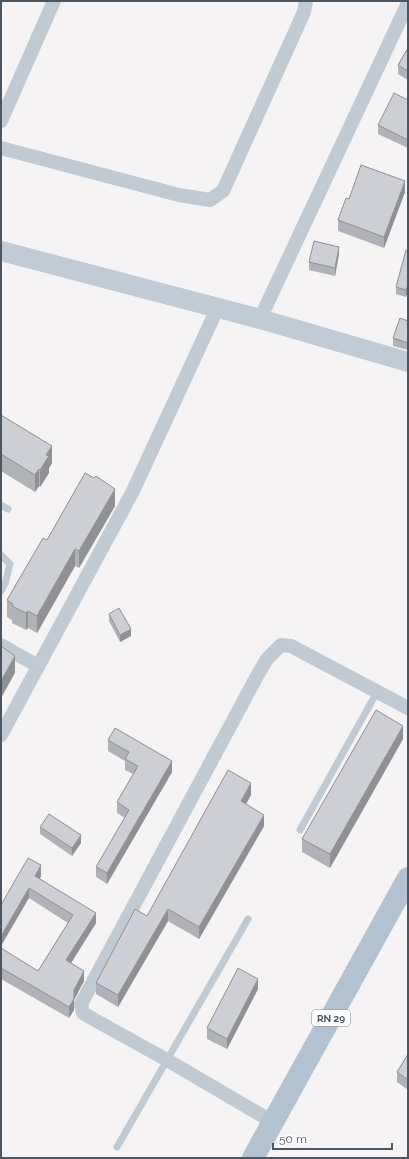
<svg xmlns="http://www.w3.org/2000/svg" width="409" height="1159" font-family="Raleway,sans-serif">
	<rect width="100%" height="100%" fill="#f5f3f3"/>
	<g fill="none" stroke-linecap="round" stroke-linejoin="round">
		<!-- lane -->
		<g stroke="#c1cad2" stroke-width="7">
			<polyline points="1,505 8,509"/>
			<polyline points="1,555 10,564 5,584 1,591"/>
			<polyline points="300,830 377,692"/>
			<polyline points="117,1147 248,919"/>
		</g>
		<!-- street -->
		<g stroke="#c1cad2" stroke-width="14">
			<polyline points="1,121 54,1"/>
			<polyline points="1,148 179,195 210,200 223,191 304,12 306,1"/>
			<polyline points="260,319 408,3"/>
			<polyline points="1,645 38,666"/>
			<polyline points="1,735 133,491 218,307"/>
			<polyline points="273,1122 167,1060 93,1019 83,1013 81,1004 257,676 267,659 281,645 291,646 408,708"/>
		</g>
		<!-- secondary -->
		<polyline stroke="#c1cbd6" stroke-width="20" points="1,251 260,319 408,362"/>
		<!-- primary -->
		<polyline stroke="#b3c2d1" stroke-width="22" points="253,1158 408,878"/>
	</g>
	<!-- wall -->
	<g fill="#b0b2b7">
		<polygon points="408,48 408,80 398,74 398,65"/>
		<polygon points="408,100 408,148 378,134 378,125"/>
		<polygon points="405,192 384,248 338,231 338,220 349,199"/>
		<polygon points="406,250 406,297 396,294 396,287"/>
		<polygon points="339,254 335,276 309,270 309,262"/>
		<polygon points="408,321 408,350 393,346 393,338"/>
		<polygon points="1,415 52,463 49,468 49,473 40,487 39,486 35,492 1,471"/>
		<polygon points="115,506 79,568 75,566 37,633 28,628 26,630 12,623 12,620 7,617 7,600 47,540"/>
		<polygon points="109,614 131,636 120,642 109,621"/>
		<polygon points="403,739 330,868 302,852 302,839"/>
		<polygon points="108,740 172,772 107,884 96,877 96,867 125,818 117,813 117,802 133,774 125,770 125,761 108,751"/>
		<polygon points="251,795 246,804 264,826 199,939 168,921 118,1007 96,994 96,983 147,916"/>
		<polygon points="40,827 81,843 72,856 40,834"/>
		<polygon points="28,858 41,876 40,879 96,923 71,963 84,981 74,1000 74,1010 69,1018 1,979 1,948 38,971 68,923 29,898"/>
		<polygon points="258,989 227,1049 207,1039 207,1028"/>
		<polygon points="408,1054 408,1090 397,1082 397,1072"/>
	</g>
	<!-- shaded-wall -->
	<g fill="#909195">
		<polygon points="405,181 405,192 384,248 384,237"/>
		<polygon points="339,247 339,254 335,276 335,268"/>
		<polygon points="408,285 408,292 406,297 406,290"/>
		<polygon points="52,446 52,463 49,468 49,473 40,487 40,470 46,455"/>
		<polygon points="39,469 39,486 35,492 35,475"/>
		<polygon points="115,489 115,506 79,568 79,551"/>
		<polygon points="75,549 75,566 37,633 37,616"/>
		<polygon points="28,611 28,628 26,630 26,613"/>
		<polygon points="131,629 131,636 120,642 120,635"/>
		<polygon points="15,656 15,673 1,698 1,681"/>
		<polygon points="403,726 403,739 330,868 330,854"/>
		<polygon points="172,761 172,772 107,884 107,873"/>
		<polygon points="251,783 251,795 241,813 241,801"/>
		<polygon points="264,815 264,826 199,939 199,927"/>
		<polygon points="81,835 81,843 72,856 72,848"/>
		<polygon points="41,865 41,876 35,886 35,876"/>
		<polygon points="29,888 29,898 1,946 1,936"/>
		<polygon points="168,909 168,921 118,1007 118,995"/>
		<polygon points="96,913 96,923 66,971 66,960"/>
		<polygon points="84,971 84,981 74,1000 74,1010 69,1018 69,1007 74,990"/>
		<polygon points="258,979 258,989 227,1049 227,1039"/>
	</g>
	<!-- building -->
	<g fill="#cdcfd5" stroke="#909195">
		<polygon points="408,48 408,71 398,65"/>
		<polygon points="394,93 408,100 408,140 378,125"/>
		<polygon points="361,165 405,181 384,237 338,220 346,198 349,199"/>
		<polygon points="314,241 339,247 335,268 309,262"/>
		<polygon points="406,250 408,251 408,285 406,290 396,287"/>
		<polygon points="400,318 408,321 408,343 393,338"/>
		<polygon points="1,415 52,446 46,455 49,456 40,470 39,469 35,475 1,454"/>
		<polygon points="85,473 94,478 96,476 115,489 79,551 75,549 37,616 28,611 26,613 12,606 13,604 7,600 43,538 47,540"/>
		<polygon points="119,608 131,629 120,635 109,614"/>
		<polygon points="1,646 15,656 1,681"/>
		<polygon points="376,710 403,726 330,854 302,839"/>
		<polygon points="115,728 172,761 107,873 96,867 129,810 117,802 138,766 125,759 129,752 108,740"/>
		<polygon points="228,770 251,783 241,801 264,815 199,927 168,909 118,995 96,983 135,909 147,916"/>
		<polygon points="49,814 81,835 72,848 40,827"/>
		<polygon points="28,858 41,865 35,876 96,913 66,960 84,971 74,990 74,999 69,1007 1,968 1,948 38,971 73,915 29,888 1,936 1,905"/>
		<polygon points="238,968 258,979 227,1039 207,1028"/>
		<polygon points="408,1054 408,1080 397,1072"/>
	</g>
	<g text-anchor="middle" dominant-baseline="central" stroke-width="3.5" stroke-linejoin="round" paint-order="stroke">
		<!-- shield labels -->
		<rect fill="#fff" stroke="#808990" stroke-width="1" x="312" y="1010" width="38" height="16" rx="3"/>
		<g font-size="10" font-weight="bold" fill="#4a5661">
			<text x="331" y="1018">RN 29</text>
		</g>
	</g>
	<!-- border -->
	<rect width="409" height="1159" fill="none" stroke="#4a5661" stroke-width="4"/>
	<!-- scale -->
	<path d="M273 1143v6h119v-6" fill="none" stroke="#4a5661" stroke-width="2"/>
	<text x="279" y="1143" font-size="12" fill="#4a5661" stroke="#ffffff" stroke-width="3" paint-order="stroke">50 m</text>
</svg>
